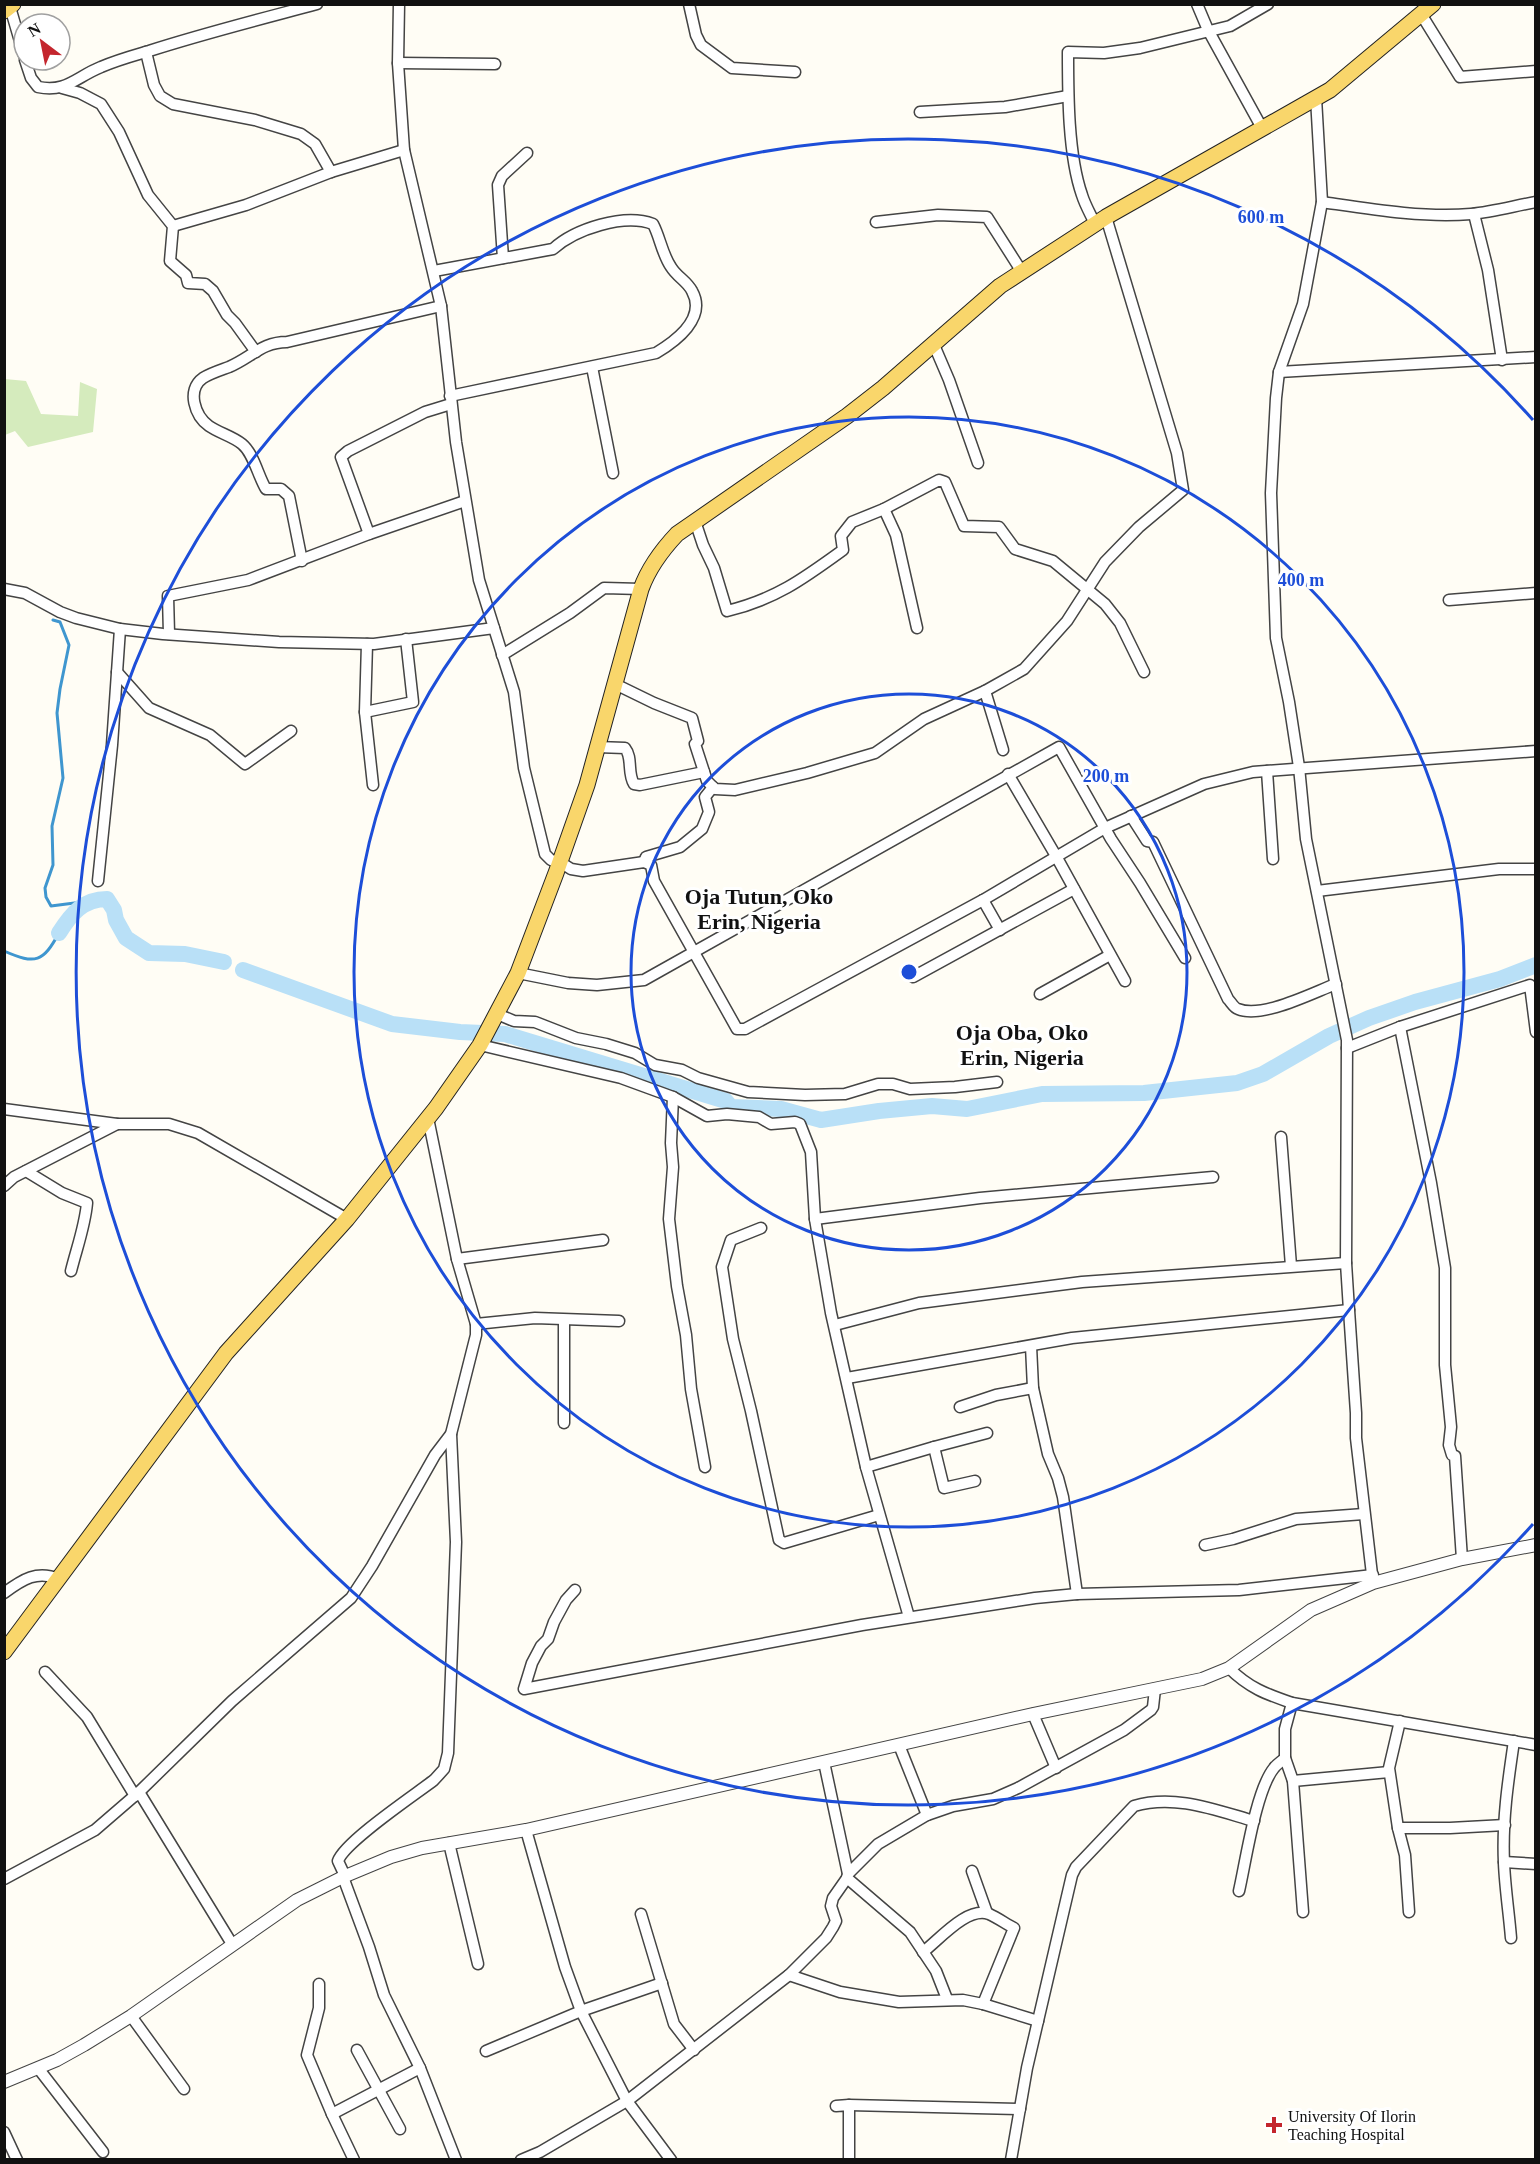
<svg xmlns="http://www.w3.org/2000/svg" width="1540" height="2164" font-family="Georgia,serif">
	<rect width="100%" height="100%" fill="#fffdf5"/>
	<!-- grass -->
	<polygon fill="#d5ebbd" points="5,379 26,381 41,414 78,416 80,382 97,389 93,432 28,447 15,431 5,435"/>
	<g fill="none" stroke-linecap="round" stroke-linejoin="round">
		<!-- stream -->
		<g stroke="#3f96cf" stroke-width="3">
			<polyline points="53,620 60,622 69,645 60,689 57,713 63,778 52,826 53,865 45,888 46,897 51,906 90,901"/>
			<path d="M4 951C36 965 43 962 59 933"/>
		</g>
		<!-- river -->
		<g stroke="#b9e0f7" stroke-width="16">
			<path d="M59 933C71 914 83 899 107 899L114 910 116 920 126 938 149 953 185 954 224 962"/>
			<polyline points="243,970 392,1024 460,1032 505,1034 726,1101 731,1107 781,1109 821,1120 879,1111 932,1106 967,1109 1042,1094 1144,1093 1237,1083 1263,1074 1329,1036 1369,1018 1415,1002 1500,979 1536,965"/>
		</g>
		<defs>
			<g id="minor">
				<polyline points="399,4 398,63 404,150 441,306 456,442 479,580 514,692 524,768 545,854 551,860 560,862 571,869 583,871 644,862 651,865 654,881 737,1029 745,1029 983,900 1105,828 1204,784 1253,772 1536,751"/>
				<polyline points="689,4 696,35 701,45 732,68 795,72"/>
				<polyline points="1197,4 1208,30 1262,128"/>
				<polyline points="10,7 24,55"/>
				<polyline points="1421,14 1460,77 1536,71"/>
				<polyline points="146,52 154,85 160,96 173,104 255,120 301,134 315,144 331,172"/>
				<path d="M25 60 31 78 38 87C66 93 76 77 101 67 117 60 132 56 149 51 205 33 261 19 317 4"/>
				<polyline points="398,63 495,64"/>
				<polyline points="62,88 80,93 101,104 119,132 148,195 173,226 170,261 186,275 188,283 205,284 213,291 227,315 235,323 256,352"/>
				<polyline points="1316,98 1322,202 1303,304 1279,372 1276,398 1271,493 1276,638 1289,702 1299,767 1306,839 1347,1040 1346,1263 1349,1310 1356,1413 1356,1438 1373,1583"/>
				<polyline points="920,112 1005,107 1068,96"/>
				<path d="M1322 202C1370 209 1422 218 1471 214 1492 212 1514 206 1536 202"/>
				<polyline points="1474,214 1488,270 1502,360"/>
				<polyline points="876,222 938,215 987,217 1022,272"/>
				<path d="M1095 224C1091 215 1085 205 1082 195 1068 155 1068 94 1068 52L1104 53 1140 48 1230 26 1268 4"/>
				<polyline points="173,226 246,205 331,172 404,150"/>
				<polyline points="503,258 498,185 502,176 527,153"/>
				<path d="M434 271 553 249C575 229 624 213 653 224 660 237 662 254 671 267 677 277 687 281 692 291 707 318 676 341 656 353L450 396"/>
				<polyline points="934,345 949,380 978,463"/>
				<polyline points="592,367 613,473"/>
				<polyline points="1279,372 1536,357"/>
				<polyline points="884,509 896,535 917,628"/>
				<path d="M695 521 703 545 714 568 727 611C776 599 803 579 843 550L841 536 852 522 884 509 939 480 945 482 964 526 999 527 1015 549 1053 561 1105 604 1120 623 1144 672"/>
				<polyline points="369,534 341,457 348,451 425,412 451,404"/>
				<path d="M302 561 289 496 281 489H266C258 476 254 454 242 444 232 436 219 433 209 426 195 416 186 390 203 378 211 373 221 370 229 367 252 357 262 342 287 342L441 306"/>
				<polyline points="4,589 25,593 60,612 76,618 120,629 163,634 279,642 374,644 494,628"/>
				<polyline points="1449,600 1536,593"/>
				<polyline points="169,634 168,596 248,580 369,534 465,501"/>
				<polyline points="367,644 365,712 373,785"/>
				<polyline points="502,655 570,613 604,588 641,589"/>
				<polyline points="117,672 149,708 210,735 245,764 291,731"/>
				<polyline points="615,684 654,703 692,718 698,741 695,744 707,781 715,789 735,790 807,773 875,753 924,719 985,691 1024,669 1067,621 1105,562 1139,527 1183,490 1177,453 1106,217"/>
				<polyline points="985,691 1003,750"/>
				<polyline points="365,712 413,702 406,639"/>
				<path d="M597 747 625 748C633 758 627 773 634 784L640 785 704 772"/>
				<polyline points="1267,771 1273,859"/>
				<polyline points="1008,774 1056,856 1125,981"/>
				<path d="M1131 816 1147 841 1153 842 1228 999C1231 1002 1234 1008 1238 1009 1262 1019 1312 993 1336 984"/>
				<polyline points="644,862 646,857 680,847 702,829 709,812 705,797 713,787"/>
				<polyline points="98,881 112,745 120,629"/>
				<polyline points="1317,891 1499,869 1536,869"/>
				<polyline points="983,900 1000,930"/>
				<polyline points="518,973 568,983 597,985 644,980 1059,747 1111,839 1140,883 1185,958"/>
				<polyline points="913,977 1074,889"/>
				<polyline points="1040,994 1110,955"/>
				<polyline points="497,1014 514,1021 535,1022 576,1038 606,1044 635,1053 655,1065 682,1070 698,1078 748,1092 805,1095 845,1094 878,1084 893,1084 910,1089 955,1087 997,1082"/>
				<polyline points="1400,1027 1431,1183 1445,1268 1445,1365 1451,1427 1449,1445 1452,1455 1455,1456 1462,1559"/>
				<polyline points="480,1045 621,1078 673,1097 707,1116 727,1114 759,1117 771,1124 795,1122 800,1124 811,1152 815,1219 831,1313 866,1467 909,1617"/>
				<polyline points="1347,1048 1400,1027 1530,985 1536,1032"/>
				<polyline points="673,1097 671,1143 673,1167 669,1219 677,1286 686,1335 691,1389 705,1467"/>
				<polyline points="4,1109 117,1124 169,1124 198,1133 347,1219"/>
				<polyline points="1281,1137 1291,1266"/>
				<path d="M26 1171 62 1193 87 1203C85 1226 77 1247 71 1271"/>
				<polyline points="4,1186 14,1177 117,1124"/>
				<polyline points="815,1219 980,1198 1213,1177"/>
				<polyline points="761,1228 731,1240 722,1267 733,1339 751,1411 779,1540 784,1543 879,1515"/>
				<polyline points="457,1259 603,1240"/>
				<polyline points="564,1320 564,1423"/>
				<polyline points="476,1324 535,1318 619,1321"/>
				<polyline points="835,1325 919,1303 1082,1282 1346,1263"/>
				<polyline points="1031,1346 1033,1388 1048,1454 1058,1478 1063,1497 1077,1594"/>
				<polyline points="847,1378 1072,1338 1349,1310"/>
				<polyline points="960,1407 996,1395 1033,1388"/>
				<polyline points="934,1447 944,1488 975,1481"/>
				<polyline points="866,1467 934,1447 987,1433"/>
				<polyline points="1205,1545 1233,1539 1296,1519 1364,1514"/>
				<polyline points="575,1590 566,1600 554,1622 548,1639 541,1646 532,1663 524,1689 862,1625 1035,1598 1077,1594 1239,1590 1373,1575"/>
				<path d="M4 1593C23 1579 37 1570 59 1579"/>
				<path d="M1229 1668C1249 1688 1266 1694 1292 1703L1536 1745"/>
				<polyline points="45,1672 87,1717 135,1796"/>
				<polyline points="1292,1703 1285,1729 1285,1758 1293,1781 1303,1912"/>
				<polyline points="1033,1714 1056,1768"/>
				<polyline points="1400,1721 1389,1768 1398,1828 1405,1855 1409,1912"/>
				<polyline points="899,1745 927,1815"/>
				<polyline points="824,1762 848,1874 847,1878 910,1932 936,1971 947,1999"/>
				<polyline points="1293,1781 1389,1772"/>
				<polyline points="139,1792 232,1944"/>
				<polyline points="1398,1828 1450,1828 1505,1825"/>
				<polyline points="526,1830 565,1967 581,2011 627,2101 671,2160"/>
				<polyline points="449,1843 478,1964"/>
				<polyline points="1504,1862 1536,1864"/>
				<polyline points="972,1871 987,1913"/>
				<polyline points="848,1874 878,1844 927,1815 953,1806 993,1799 1018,1788 1124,1730 1151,1710 1153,1707 1155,1689"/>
				<path d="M345 1876 338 1861C344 1842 416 1794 434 1780L444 1769 448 1753 456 1542 451 1434"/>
				<polyline points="343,1877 369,1947 384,1995 420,2068 456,2160"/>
				<polyline points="4,1879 95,1830 139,1792 232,1701 351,1598 372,1566 435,1455 451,1434 476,1335 476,1324 457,1259 428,1118"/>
				<path d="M1239 1891C1246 1860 1256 1790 1274 1768 1277 1764 1282 1761 1285 1758"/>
				<polyline points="641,1914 674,2024 694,2050"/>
				<path d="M1511 1938C1509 1913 1505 1888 1504 1863 1502 1822 1508 1781 1514 1741"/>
				<path d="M923 1952C939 1940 967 1906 989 1914 998 1918 1006 1924 1014 1928L983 2004"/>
				<polyline points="789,1975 840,1992 899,2002 963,2000 983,2004 1038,2021"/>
				<polyline points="319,1984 319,2008 307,2055 332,2114 354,2160"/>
				<polyline points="131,2016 184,2089"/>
				<polyline points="357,2050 400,2129"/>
				<polyline points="486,2051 581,2011 662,1983"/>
				<polyline points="38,2068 103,2152"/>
				<polyline points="849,2105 1020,2109"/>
				<polyline points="836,2106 849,2105 849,2160"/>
				<polyline points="332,2114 420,2068"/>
				<polyline points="4,2132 17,2160"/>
				<polyline points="521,2160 540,2152 627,2101 789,1975 826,1938 833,1927 836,1921 831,1906 833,1898 847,1878"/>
				<path d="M1011 2160 1027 2068 1072 1875 1076 1867 1134 1806C1175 1794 1215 1810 1254 1821"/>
			</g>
			<polyline id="tertiary" points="4,2082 57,2060 84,2045 131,2016 297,1900 343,1877 391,1857 422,1848 526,1830 1033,1714 1202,1679 1229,1668 1311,1610 1373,1583 1462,1559 1536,1545"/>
			<g id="primary">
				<polyline points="4,11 13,4"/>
				<path d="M4 1652 226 1353 347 1219 436 1108 480 1045 518 973 556 873 587 785 641 589C649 567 661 551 677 534L847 416 883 388 1000 286 1106 217 1330 90 1433 4"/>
			</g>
		</defs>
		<!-- minor casing -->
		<use href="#minor" stroke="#444" stroke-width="13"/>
		<!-- tertiary casing -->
		<use href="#tertiary" stroke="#444" stroke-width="14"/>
		<!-- primary casing -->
		<use href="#primary" stroke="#222" stroke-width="17"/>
		<!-- minor -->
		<use href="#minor" stroke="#fff" stroke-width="10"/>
		<!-- tertiary -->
		<use href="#tertiary" stroke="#fff" stroke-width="12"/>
		<!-- primary -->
		<use href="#primary" stroke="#f9d66b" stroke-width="15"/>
	</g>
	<!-- distance rings -->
	<g fill="none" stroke="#1d4ed8" stroke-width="3">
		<circle cx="909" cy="972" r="278"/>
		<circle cx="909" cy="972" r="555"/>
		<path d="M1533 1524A833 833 0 1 1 1533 420"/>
	</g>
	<!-- markers -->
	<path fill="#c4262e" stroke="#fff" stroke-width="2" d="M1271 2116h6v6h6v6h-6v6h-6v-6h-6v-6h6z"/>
	<g text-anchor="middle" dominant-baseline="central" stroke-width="6" stroke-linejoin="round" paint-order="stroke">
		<!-- poi labels -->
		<g font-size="16" fill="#111" stroke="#fff" text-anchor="start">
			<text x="1288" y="2116">University Of Ilorin<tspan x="1288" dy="18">Teaching Hospital</tspan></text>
		</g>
		<!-- district labels -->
		<g font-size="22" font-weight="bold" fill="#111" stroke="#fff">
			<text x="759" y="896">Oja Tutun, Oko<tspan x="759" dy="25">Erin, Nigeria</tspan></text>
			<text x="1022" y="1032">Oja Oba, Oko<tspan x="1022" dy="25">Erin, Nigeria</tspan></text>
		</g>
	</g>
	<circle cx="909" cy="972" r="9" fill="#1d4ed8" stroke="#fff" stroke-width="3"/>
	<g font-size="18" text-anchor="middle" font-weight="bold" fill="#1d4ed8" stroke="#fff" stroke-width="6" stroke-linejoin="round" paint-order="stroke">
		<text x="1261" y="223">600 m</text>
		<text x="1301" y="586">400 m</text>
		<text x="1106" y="782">200 m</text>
	</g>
	<!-- border -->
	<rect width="1540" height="2164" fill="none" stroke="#111111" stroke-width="12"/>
	<!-- north arrow -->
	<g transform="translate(42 42) rotate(328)"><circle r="28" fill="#ffffff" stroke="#a0a0a0" stroke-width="1.5"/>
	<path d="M0-4.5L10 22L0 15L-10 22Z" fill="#c4262e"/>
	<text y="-9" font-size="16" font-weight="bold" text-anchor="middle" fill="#111111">N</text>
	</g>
</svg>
